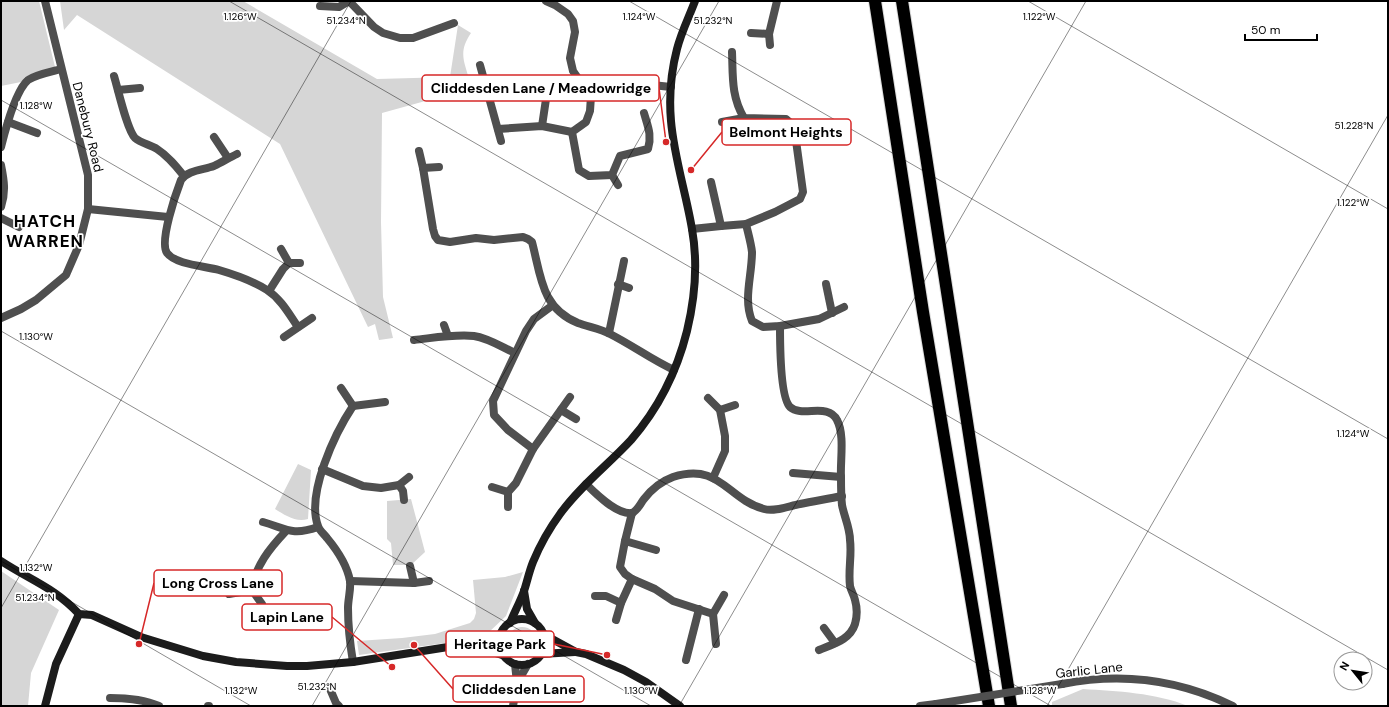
<svg xmlns="http://www.w3.org/2000/svg" width="1389" height="707" font-family="'DM Sans',sans-serif">
	<rect width="100%" height="100%" fill="#fff"/>
	<!-- green -->
	<g fill="#d6d6d6">
		<polygon points="1,1 39,1 55,67 25,77 21,82 1,86"/>
		<path d="M60 1H243L377 79 450 77 458 25 471 33C458 52 464 61 470 82L465 90 382 113 381 222 383 297 393 338 379 340 375 324 368 327 280 144 77 15 64 30Z"/>
		<path d="M298 464 311 470 308 519C296 523 285 515 275 509Z"/>
		<polygon points="411,499 425,552 411,565 393,565 391,543 387,539 387,501"/>
		<polygon points="1,571 59,610 31,673 28,706 1,706"/>
		<polygon points="523,572 506,616 488,633 467,640 359,655 357,641 402,638 435,634 470,623 474,619 476,613 473,580 505,577"/>
		<circle cx="522" cy="642" r="15"/>
		<path d="M1083 689C1117 691 1156 693 1188 706H1052V702Z"/>
	</g>
	<g fill="none" stroke-linecap="round" stroke-linejoin="round">
		<defs>
			<g id="highway">
				<polyline points="875,1 923,312 989,706"/>
				<polyline points="902,1 1011,706"/>
			</g>
		</defs>
		<!-- highway casing -->
		<use href="#highway" stroke="#dbdbdb" stroke-width="14"/>
		<!-- street -->
		<g stroke="#4f4f4f" stroke-width="8">
			<polyline points="349,1 374,27 383,33 400,38 413,38 454,23"/>
			<polyline points="546,1 555,5 568,14 573,21 575,32 570,58 573,71 580,81 586,85 595,88 633,83 671,87"/>
			<polyline points="320,6 339,7 349,1"/>
			<polyline points="751,33 769,34"/>
			<polyline points="770,45 769,34 777,1"/>
			<polyline points="480,65 501,141"/>
			<path d="M114 76C118 89 127 130 135 138 141 143 151 145 157 149 168 156 176 166 184 176"/>
			<path d="M595 88 591 96 590 111 586 122 572 132 579 170 589 176 612 175 620 156 648 149C652 135 648 127 644 113"/>
			<polyline points="118,90 140,88"/>
			<polyline points="8,122 37,133"/>
			<polyline points="722,122 744,118"/>
			<polyline points="542,126 549,79"/>
			<polyline points="498,129 542,126 572,132"/>
			<polyline points="214,137 228,158"/>
			<path d="M1 147C5 131 15 91 28 80 37 74 51 72 61 69"/>
			<path d="M419 151 423 168 433 229 435 236 438 240 450 242 476 238 494 240 523 237 528 239 532 242C541 276 541 308 578 323 589 327 601 329 610 334 632 345 652 360 674 370"/>
			<path d="M237 154C229 158 222 162 214 166 203 170 188 170 181 180 176 193 159 242 167 253 176 265 206 266 219 270 236 275 253 281 267 290 281 299 289 314 298 327"/>
			<path d="M1 165C4 180 6 192 1 207"/>
			<polyline points="423,168 439,167"/>
			<polyline points="612,175 618,185"/>
			<polyline points="711,182 721,226"/>
			<polyline points="88,209 168,217"/>
			<polyline points="1,218 19,227"/>
			<path d="M746 224C748 233 751 243 752 252 752 276 743 299 752 321L763 327 780 326 819 319 844 307"/>
			<path d="M692 229 721 226 746 224 775 212 800 199 803 192 794 126 786 119 744 118C731 96 733 76 732 52"/>
			<polyline points="281,249 289,263"/>
			<polyline points="618,284 629,288"/>
			<polyline points="826,284 832,313"/>
			<polyline points="269,291 283,269 289,263 300,263"/>
			<polyline points="1,318 21,309 36,300 66,275 79,245 88,209 88,175 45,1"/>
			<polyline points="444,325 448,336"/>
			<path d="M780 326C780 342 780 397 790 407 802 418 828 402 837 420 845 435 840 461 841 477 841 486 841 496 842 505 844 516 850 528 850 540 852 555 848 570 850 586 851 591 854 595 855 600 857 607 857 617 855 624 850 640 833 644 819 650"/>
			<polyline points="609,333 624,261"/>
			<polyline points="284,337 312,318"/>
			<path d="M414 340C433 338 454 334 474 336 488 338 502 347 515 353"/>
			<polyline points="341,388 353,406 385,402"/>
			<polyline points="708,398 720,410 725,436 725,451 713,478"/>
			<polyline points="561,410 576,419"/>
			<polyline points="720,410 735,405"/>
			<polyline points="533,449 508,430 494,415 493,401 526,331 534,319 553,305"/>
			<polyline points="322,469 363,486 381,488 399,485 409,477"/>
			<polyline points="793,473 841,477"/>
			<path d="M586 484C596 494 617 515 632 513"/>
			<polyline points="399,485 403,491 404,500"/>
			<polyline points="492,487 508,492 508,507"/>
			<polyline points="508,492 516,483 533,449 570,397"/>
			<path d="M632 513C638 510 640 504 644 499 651 490 662 481 673 477 720 462 727 499 764 509 775 512 789 506 800 504 814 501 828 499 842 496"/>
			<polyline points="632,513 625,541 620,567 625,574 632,579 655,589 673,601 713,614"/>
			<path d="M263 522C287 529 292 536 318 527"/>
			<polyline points="625,541 656,550"/>
			<polyline points="410,566 414,583"/>
			<polyline points="350,581 414,583 429,581"/>
			<path d="M252 590C255 566 270 548 286 531"/>
			<polyline points="229,594 252,590 262,604"/>
			<polyline points="595,596 606,596 621,603"/>
			<polyline points="616,620 621,603 632,579"/>
			<polyline points="824,628 835,643"/>
			<polyline points="716,644 713,614 724,595"/>
			<polyline points="686,660 699,609"/>
			<path d="M353 662C350 644 348 626 348 608 348 599 351 590 350 581 347 564 337 550 327 538 324 534 319 530 318 526 306 494 335 433 353 406"/>
			<polyline points="517,683 528,664"/>
			<path d="M1062 684C1122 672 1178 679 1233 706"/>
			<polyline points="330,689 336,703 339,706"/>
			<path d="M110 698C127 698 143 699 159 706"/>
			<polyline points="208,706 209,706"/>
			<polyline points="513,706 517,683 515,664"/>
			<polyline points="920,706 936,704"/>
		</g>
		<!-- secondary -->
		<g stroke="#1c1c1c" stroke-width="8">
			<path d="M1 561C30 580 55 588 79 614L92 615 141 637 203 656 236 662 287 666H307L353 662 448 647 468 645 500 635"/>
			<polyline points="524,591 527,609 535,623"/>
			<circle cx="522" cy="642" r="23"/>
			<path d="M510 623C514 613 520 602 524 591 527 582 529 572 533 562 540 545 549 529 560 514 580 486 608 465 631 440 658 409 677 371 687 331 695 298 698 263 692 229 686 193 674 157 671 121 669 98 671 72 677 49 681 33 689 17 695 1"/>
			<polyline points="543,634 576,652 586,654 624,670 646,682 680,706"/>
			<polyline points="468,645 502,655"/>
			<polyline points="541,654 575,652"/>
			<polyline points="45,706 56,664 79,614"/>
		</g>
		<!-- highway -->
		<use href="#highway" stroke="#000" stroke-width="12"/>
		<!-- street-bridge -->
		<polyline stroke="#4f4f4f" stroke-width="8" points="936,704 1062,684"/>
	</g>
	<!-- ticks -->
	<path fill="none" stroke="#000" stroke-width="1" stroke-opacity="0.45" d="M229 1 1388 670M629 1 1388 439M1028 1 1388 209M1 100 1051 706M1 331 651 706M1 561 251 706M1 608 351 1M312 706 719 1M679 706 1086 1M1047 706 1388 115"/>
	<g text-anchor="middle" dominant-baseline="central" stroke-width="3.5" stroke-linejoin="round" paint-order="stroke">
		<!-- street labels -->
		<g font-size="13" fill="#000" stroke="#fff">
			<text transform="translate(88 127) rotate(76)">Danebury Road</text>
			<text transform="translate(1089 670) rotate(-6)">Garlic Lane</text>
		</g>
		<!-- district labels -->
		<g font-size="17" font-weight="bold" letter-spacing="1" fill="#000" stroke="#fff">
			<text x="45" y="221">HATCH<tspan x="45" dy="20">WARREN</tspan></text>
		</g>
	</g>
	<g font-size="10" text-anchor="middle" fill="#000" stroke="#fff" stroke-width="3.5" stroke-linejoin="round" paint-order="stroke">
		<text x="240" y="20">1.126°W</text>
		<text x="639" y="20">1.124°W</text>
		<text x="1039" y="20">1.122°W</text>
		<text x="346" y="24">51.234°N</text>
		<text x="713" y="24">51.232°N</text>
		<text x="36" y="109">1.128°W</text>
		<text x="1354" y="129">51.228°N</text>
		<text x="1353" y="206">1.122°W</text>
		<text x="36" y="340">1.130°W</text>
		<text x="1353" y="437">1.124°W</text>
		<text x="36" y="571">1.132°W</text>
		<text x="35" y="601">51.234°N</text>
		<text x="317" y="690">51.232°N</text>
		<text x="241" y="694">1.132°W</text>
		<text x="641" y="694">1.130°W</text>
		<text x="1040" y="694">1.128°W</text>
	</g>
	<!-- callouts -->
	<path fill="none" stroke="#d62828" stroke-width="1.5" d="M666 142L659 88M691 170L722 132M139 644L154 583M392 667L332 617M607 655L554 644M414 645L453 689"/>
	<g fill="#d62828" stroke="#fff" stroke-width="1.5">
		<circle cx="666" cy="142" r="4"/>
		<circle cx="691" cy="170" r="4"/>
		<circle cx="139" cy="644" r="4"/>
		<circle cx="392" cy="667" r="4"/>
		<circle cx="607" cy="655" r="4"/>
		<circle cx="414" cy="645" r="4"/>
	</g>
	<g fill="#fff" stroke="#d62828" stroke-width="1.5">
		<rect x="422" y="75" width="237" height="26" rx="4"/>
		<rect x="722" y="119" width="129" height="26" rx="4"/>
		<rect x="154" y="570" width="128" height="26" rx="4"/>
		<rect x="242" y="604" width="90" height="26" rx="4"/>
		<rect x="446" y="631" width="108" height="26" rx="4"/>
		<rect x="453" y="676" width="131" height="26" rx="4"/>
	</g>
	<g font-size="14" text-anchor="middle" font-weight="bold" fill="#000">
		<text x="541" y="93">Cliddesden Lane / Meadowridge</text>
		<text x="786" y="137">Belmont Heights</text>
		<text x="218" y="588">Long Cross Lane</text>
		<text x="287" y="622">Lapin Lane</text>
		<text x="500" y="649">Heritage Park</text>
		<text x="519" y="694">Cliddesden Lane</text>
	</g>
	<!-- border -->
	<rect width="1389" height="707" fill="none" stroke="#000000" stroke-width="4"/>
	<!-- north arrow -->
	<g transform="translate(1353 671) rotate(300)"><circle r="19" fill="#ffffff" stroke="#999999"/>
	<path d="M0-3L7 15L0 10L-7 15Z" fill="#000000"/>
	<text y="-6" font-size="11" font-weight="bold" text-anchor="middle" fill="#000000">N</text>
	</g>
	<!-- scale -->
	<path d="M1245 34v6h72v-6" fill="none" stroke="#000000" stroke-width="2"/>
	<text x="1251" y="34" font-size="12" fill="#000000" stroke="#ffffff" stroke-width="3" paint-order="stroke">50 m</text>
</svg>
